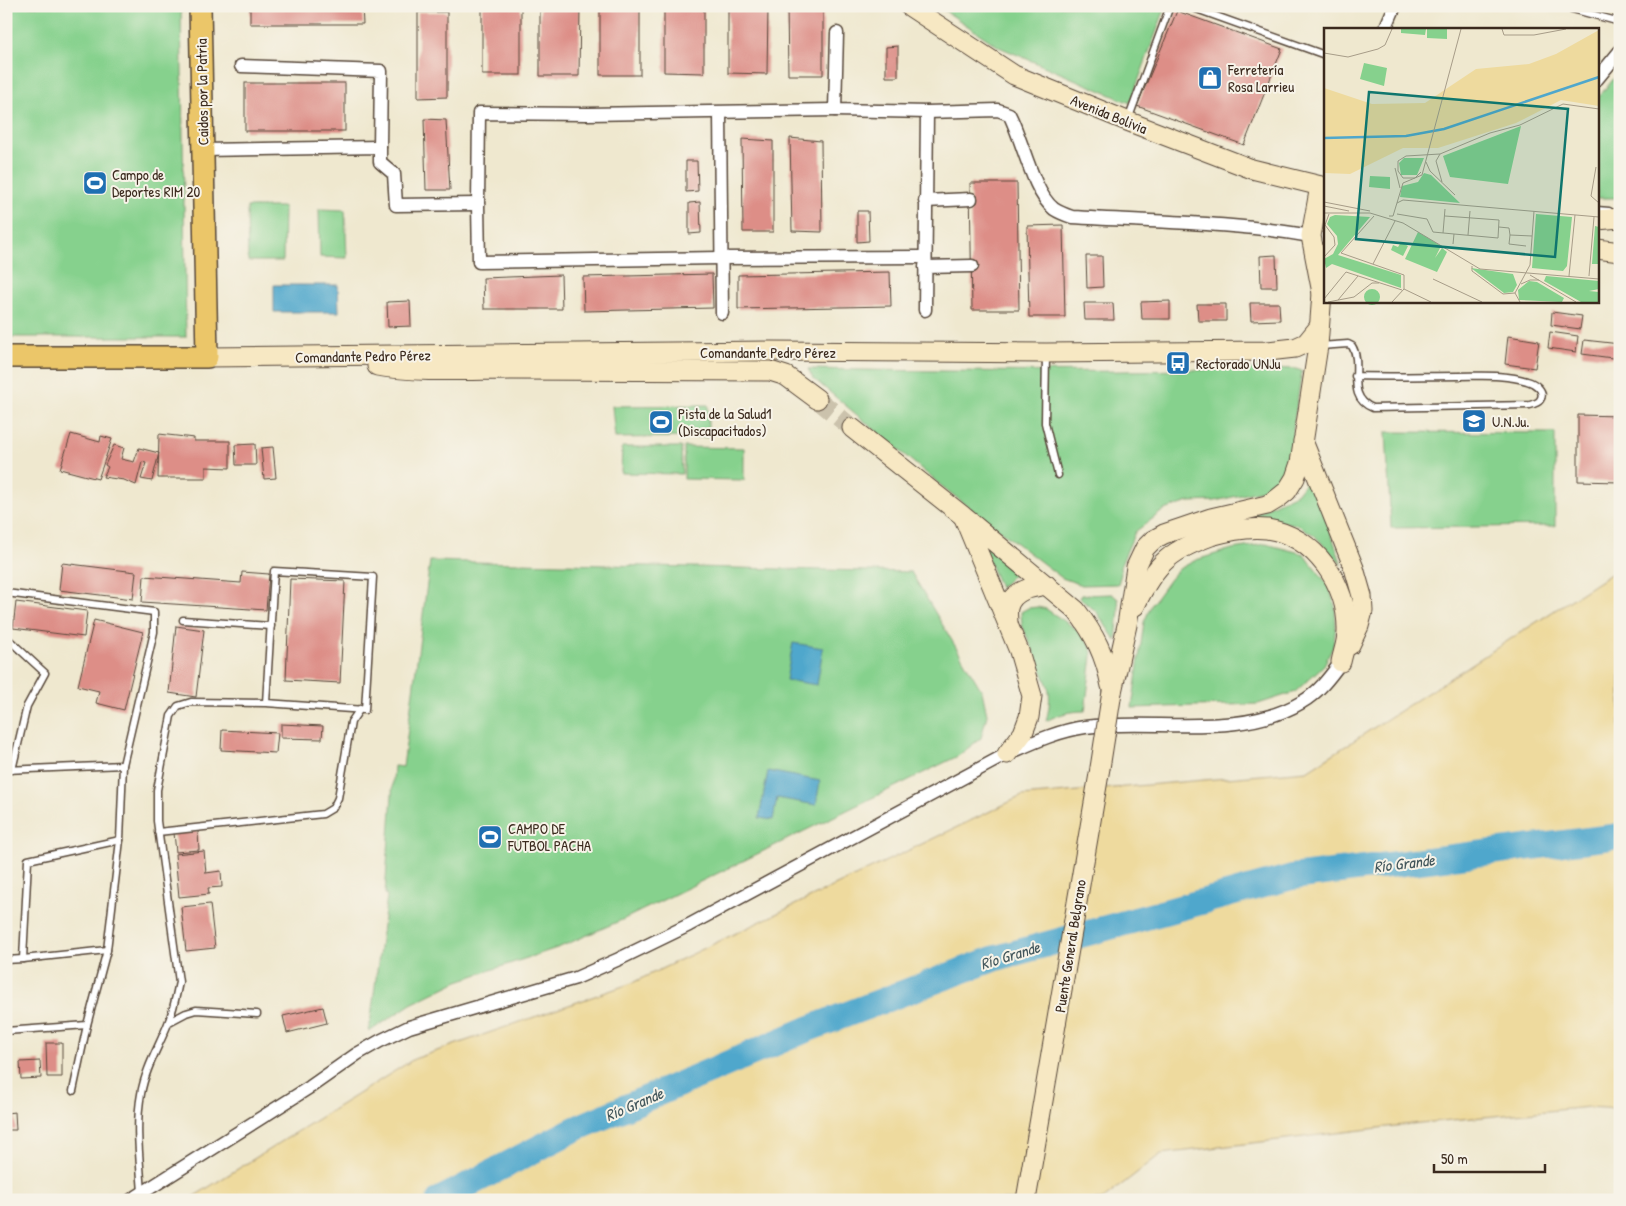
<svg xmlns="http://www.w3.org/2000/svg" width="1626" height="1206" font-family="'Patrick Hand',sans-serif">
	<rect width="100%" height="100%" fill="#f7f3e8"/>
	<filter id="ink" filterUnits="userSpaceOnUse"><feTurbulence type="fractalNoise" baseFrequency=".02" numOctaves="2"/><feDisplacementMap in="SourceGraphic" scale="10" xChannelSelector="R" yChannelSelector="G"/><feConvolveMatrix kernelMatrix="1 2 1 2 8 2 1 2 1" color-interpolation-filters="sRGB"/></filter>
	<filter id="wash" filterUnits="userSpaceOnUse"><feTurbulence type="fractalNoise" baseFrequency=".0096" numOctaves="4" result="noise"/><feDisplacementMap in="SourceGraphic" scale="20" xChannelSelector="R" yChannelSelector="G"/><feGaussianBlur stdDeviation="1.12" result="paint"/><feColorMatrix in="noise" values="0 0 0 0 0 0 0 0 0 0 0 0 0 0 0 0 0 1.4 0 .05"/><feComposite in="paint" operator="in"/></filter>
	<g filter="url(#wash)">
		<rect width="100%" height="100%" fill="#efe8cf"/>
		<!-- green -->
		<g fill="#86d18d" stroke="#607e56">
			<polygon points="6,6 181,6 186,337 6,337"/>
			<polygon points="938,6 1166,6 1130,103 999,47"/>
			<polygon points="1620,71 1620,198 1597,198 1597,99"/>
			<polygon points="247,207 284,207 283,261 248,261"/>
			<polygon points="319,209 345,210 347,258 320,257"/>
			<path d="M1265 368 1296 369 1302 371 1293 428V446L1288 467 1282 479 1259 491 1215 501 1189 502 1164 510 1135 532 1120 567 1121 574 1118 584 1082 585 1062 578 944 488 832 394 813 378 808 369C961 372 1113 373 1265 368Z"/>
			<polygon points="708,405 708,437 615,438 612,406"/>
			<polygon points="1386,432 1555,433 1555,526 1391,528"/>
			<polygon points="622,447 681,447 682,474 621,473"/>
			<polygon points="684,447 744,448 744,480 684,479"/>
			<polygon points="1309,470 1342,565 1314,535 1298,525 1251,515 1296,494 1304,484"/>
			<polygon points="982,544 1021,573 1012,576 1000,588"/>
			<polygon points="1266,544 1304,554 1329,586 1335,606 1336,626 1333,647 1324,665 1295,692 1258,704 1132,708 1144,622 1152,604 1170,579 1179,569 1196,560 1232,549"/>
			<polygon points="430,561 911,572 982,691 987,715 981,738 958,756 624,919 560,947 458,981 411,1004 369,1032 387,895 385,894 394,766 403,767"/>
			<polygon points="1112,594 1118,599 1119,610 1116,641 1096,611 1079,598 1081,595"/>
			<path d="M1038 607 1046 609 1081 632 1091 647 1092 656 1085 711C1071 711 1059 714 1046 721 1049 709 1051 699 1048 686L1022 625 1021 612 1028 608Z"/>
		</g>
		<!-- sand -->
		<polygon fill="#eeda9e" stroke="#94825e" points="1620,568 1620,1109 1589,1107 1420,1123 1161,1154 1102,1200 188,1200 414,1059 632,983 1022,796 1307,771"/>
		<!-- water -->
		<g fill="#4fa7cc" stroke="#456875">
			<polygon points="274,285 338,285 339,312 274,312"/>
			<polygon points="793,643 823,648 817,685 786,680"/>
			<polygon points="768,771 820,781 816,805 777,798 773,820 759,818"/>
		</g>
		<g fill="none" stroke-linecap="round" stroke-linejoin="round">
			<!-- river -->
			<polyline stroke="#4fa7cc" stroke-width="26" points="439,1200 575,1129 808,1029 993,959 1292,877 1620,836"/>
		</g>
		<g id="blocks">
			<!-- building -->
			<g fill="#dd8e87">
				<polygon points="250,6 362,6 363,24 250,24"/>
				<rect x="482" y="6" width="39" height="69"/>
				<polygon points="540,6 580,6 579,76 540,76"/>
				<rect x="600" y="6" width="40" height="69"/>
				<polygon points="664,6 704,6 704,73 664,72"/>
				<polygon points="728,6 768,6 767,74 728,73"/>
				<polygon points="787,6 823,6 823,75 788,75"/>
				<polygon points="1177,11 1282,49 1244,145 1137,106"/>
				<polygon points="418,12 447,12 447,97 418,98"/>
				<polygon points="898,46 898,77 886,77 886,47"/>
				<rect x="245" y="83" width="100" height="48"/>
				<polygon points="424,119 446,120 450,190 426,190"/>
				<polygon points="790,138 821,141 822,232 792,231"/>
				<polygon points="742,139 773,141 773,232 743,232"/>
				<polygon points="686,161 697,161 698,191 686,192"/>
				<polygon points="970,183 1017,183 1019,310 972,310"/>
				<polygon points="700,202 701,233 689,234 689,203"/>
				<polygon points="857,211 868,211 869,241 857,242"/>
				<polygon points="1063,225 1065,317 1029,317 1027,226"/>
				<polygon points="1276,255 1277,287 1261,287 1260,256"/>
				<polygon points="1086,256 1102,256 1103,287 1087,288"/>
				<polygon points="890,272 891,306 738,309 738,275"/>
				<polygon points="712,274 713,308 584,311 583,277"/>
				<polygon points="561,275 562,309 484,309 483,278"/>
				<polygon points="410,301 411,326 388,327 387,302"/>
				<polygon points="1170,301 1170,319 1142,319 1141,302"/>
				<polygon points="1084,303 1113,303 1114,320 1085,320"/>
				<polygon points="1250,303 1279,303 1280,320 1251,321"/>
				<polygon points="1197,304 1226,304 1226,321 1198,321"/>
				<polygon points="1552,312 1582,316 1580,329 1551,325"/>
				<polygon points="1550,332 1578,336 1576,352 1548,348"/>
				<polygon points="1508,336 1539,341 1535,368 1505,364"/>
				<polygon points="1584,340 1620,344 1620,359 1582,354"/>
				<polygon points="1578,415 1620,416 1620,482 1578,481"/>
				<polygon points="71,434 100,442 101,436 112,439 98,479 60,469"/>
				<polygon points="159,434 194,438 194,441 230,441 230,468 206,467 206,478 158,478"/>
				<polygon points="255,444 256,465 236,465 235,445"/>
				<polygon points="114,445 124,448 121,459 134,462 139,448 159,453 152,481 141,479 146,463 142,462 136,485 124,480 103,477 108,467 105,465"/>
				<polygon points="273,447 276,478 264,479 261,448"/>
				<polygon points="62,563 136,572 133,599 59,590"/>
				<polygon points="242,572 269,574 266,610 142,602 144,576 241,583"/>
				<polygon points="290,579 345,581 340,683 286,680"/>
				<polygon points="16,602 87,611 84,637 13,628"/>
				<polygon points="94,620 143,632 124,710 96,703 99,691 78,686"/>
				<polygon points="176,626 204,630 196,697 169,693"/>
				<polygon points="281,724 323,726 322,739 281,738"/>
				<polygon points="222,730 278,733 276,753 221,750"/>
				<polygon points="198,831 199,850 176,852 174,833"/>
				<polygon points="204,851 206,873 221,871 222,887 208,888 209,894 179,897 175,854"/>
				<polygon points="210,904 215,948 186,951 181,907"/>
				<polygon points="323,1007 327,1023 287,1033 283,1016"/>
				<polygon points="46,1043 62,1043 62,1077 47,1077"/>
				<polygon points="40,1061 41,1078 21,1079 20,1062"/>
				<polygon points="15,1112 16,1130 6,1130 6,1113"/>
			</g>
		</g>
	</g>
	<g filter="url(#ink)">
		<use href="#blocks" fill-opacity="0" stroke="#564639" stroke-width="1"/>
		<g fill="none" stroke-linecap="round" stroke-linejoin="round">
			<!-- secondary-tunnel -->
			<polyline stroke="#cbc2ac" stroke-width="19" stroke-dasharray="19 9" stroke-linecap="butt" points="817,399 852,428"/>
			<defs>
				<g id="lane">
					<polyline points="1188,6 1325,55"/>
					<polyline points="1561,6 1620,22"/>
					<polyline points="1128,120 1170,6"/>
					<polyline points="1597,210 1609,211"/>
					<path d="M1320 346 1348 344 1352 346C1364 365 1344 397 1373 408L1530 405C1534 404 1538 403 1540 400 1546 391 1535 383 1527 381 1506 374 1480 376 1459 376 1424 376 1390 377 1355 376"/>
					<polyline points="1046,354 1045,423 1058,475"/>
					<polyline points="6,593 154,612 154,632 123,765 120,840 107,950 87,1025 73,1091"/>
					<polyline points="183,620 271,626"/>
					<polyline points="6,637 45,673 27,706 12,770"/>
					<polyline points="6,770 123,765"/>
					<polyline points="158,832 323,814 333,808 338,798 351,722 360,709"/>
					<polyline points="107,950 23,959 28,860 120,840"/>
					<polyline points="6,960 23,959"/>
					<polyline points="169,1022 186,1013 196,1010 257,1014"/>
					<polyline points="6,1031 87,1025"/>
					<path d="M142 1193C140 1161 135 1126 141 1094 145 1070 158 1048 167 1026 173 1012 176 997 179 982L157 821V790L171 716 178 706 191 702 266 703 274 571 373 577 365 710 266 703"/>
				</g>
				<g id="street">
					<polyline points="1385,29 1395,6"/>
					<path d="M837 33 835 110 927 112 998 110 1009 114C1022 138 1033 193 1054 209 1060 213 1066 215 1072 217 1152 222 1232 222 1311 236"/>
					<polyline points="241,66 381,71 380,147"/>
					<polyline points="1597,79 1620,51"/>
					<polyline points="835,110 588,114 479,113 478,204 479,262 720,258 925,257"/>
					<polyline points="720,113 722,313"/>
					<polyline points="203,150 380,147 380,162 394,174 396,205 478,204"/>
					<polyline points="925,201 971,199"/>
					<polyline points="925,267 972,266"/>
					<polyline points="925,310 927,112"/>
					<path d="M131 1200 310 1087 357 1054 380 1041 409 1027 576 978 619 959 689 925 1007 754C1032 743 1057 731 1085 727 1154 718 1239 740 1302 702 1318 693 1330 677 1341 662"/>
				</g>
				<g id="secondary">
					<polyline points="909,6 1014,75 1127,121 1252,169 1325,187"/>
					<polyline points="1320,186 1311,236 1322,293"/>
					<polyline points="1597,220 1620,218"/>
					<polyline points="1597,249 1620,252"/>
					<polyline points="207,357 770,351 1046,353 1268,351 1295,348 1306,343 1319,327"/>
					<path d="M377 366C420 373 469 370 513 370 599 371 684 370 770 371L786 376 817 399"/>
					<path d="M852 428 963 516 1076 610C1095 635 1105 655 1111 686"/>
					<polyline points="1303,441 1354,568 1362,596 1363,611 1359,626 1350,645"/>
					<polyline points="964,518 1019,651 1032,696 1029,717 1023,733 1007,754"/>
					<path d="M1135 606C1143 589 1153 571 1167 559 1180 548 1195 542 1211 536 1228 531 1249 527 1267 529 1316 536 1348 586 1347 632 1347 642 1343 652 1341 662"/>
					<path d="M1008 624C1008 619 1007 613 1008 608 1012 590 1032 587 1047 585"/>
					<polyline points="1112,692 1127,625 1136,567 1145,548 1153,540 1164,534 1211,518 1267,505 1277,499 1287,491 1295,478 1300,463 1318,346 1322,293 1325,283"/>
					<polyline points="1026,1200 1100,768"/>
				</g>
				<polyline id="primary" points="6,357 207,357 200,6"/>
			</defs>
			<!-- lane casing -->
			<use href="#lane" stroke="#564639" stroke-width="9"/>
			<!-- street casing -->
			<use href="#street" stroke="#564639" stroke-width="15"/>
			<!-- secondary casing -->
			<use href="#secondary" stroke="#564639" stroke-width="21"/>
			<!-- primary casing -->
			<use href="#primary" stroke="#564639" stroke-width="24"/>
			<!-- lane -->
			<use href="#lane" stroke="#fff" stroke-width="6"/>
			<!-- street -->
			<use href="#street" stroke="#fff" stroke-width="12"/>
			<!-- secondary -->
			<use href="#secondary" stroke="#f7e8c3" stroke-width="19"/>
			<!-- primary -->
			<use href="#primary" stroke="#ebc669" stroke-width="21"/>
			<defs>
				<polyline id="secondary-bridge" points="1100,768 1112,692"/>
			</defs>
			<!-- secondary-bridge casing -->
			<use href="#secondary-bridge" stroke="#564639" stroke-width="21" stroke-linecap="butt"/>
			<!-- secondary-bridge -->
			<use href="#secondary-bridge" stroke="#f7e8c3" stroke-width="19"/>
		</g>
	</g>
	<!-- icons -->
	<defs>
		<symbol id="shop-square" viewBox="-11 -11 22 22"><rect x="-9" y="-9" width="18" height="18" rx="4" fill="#1f6fb2" stroke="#f7f3e8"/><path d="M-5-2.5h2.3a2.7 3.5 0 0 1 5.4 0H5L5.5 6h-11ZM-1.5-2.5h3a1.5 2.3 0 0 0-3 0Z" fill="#fff"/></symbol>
		<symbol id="stadium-square" viewBox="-11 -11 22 22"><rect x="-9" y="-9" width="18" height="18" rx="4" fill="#1f6fb2" stroke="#f7f3e8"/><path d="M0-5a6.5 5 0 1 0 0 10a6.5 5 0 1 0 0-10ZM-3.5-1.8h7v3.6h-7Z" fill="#fff"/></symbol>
		<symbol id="bus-square" viewBox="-11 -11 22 22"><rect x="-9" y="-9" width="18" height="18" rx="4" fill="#1f6fb2" stroke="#f7f3e8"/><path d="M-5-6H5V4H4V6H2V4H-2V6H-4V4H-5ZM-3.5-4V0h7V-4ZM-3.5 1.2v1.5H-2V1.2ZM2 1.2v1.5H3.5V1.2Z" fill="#fff"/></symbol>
		<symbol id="university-square" viewBox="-11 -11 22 22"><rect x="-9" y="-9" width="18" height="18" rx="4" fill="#1f6fb2" stroke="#f7f3e8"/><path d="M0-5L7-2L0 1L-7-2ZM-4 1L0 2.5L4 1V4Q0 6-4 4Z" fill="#fff"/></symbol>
	</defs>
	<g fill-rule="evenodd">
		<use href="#shop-square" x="1196" y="64" width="28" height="28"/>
		<use href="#stadium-square" x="81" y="169" width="28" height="28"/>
		<use href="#bus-square" x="1164" y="349" width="28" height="28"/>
		<use href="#university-square" x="1460" y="407" width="28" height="28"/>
		<use href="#stadium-square" x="647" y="408" width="28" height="28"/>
		<use href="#stadium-square" x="476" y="823" width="28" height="28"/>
	</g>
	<g text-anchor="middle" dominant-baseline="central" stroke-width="4" stroke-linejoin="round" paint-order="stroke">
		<!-- poi labels -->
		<g font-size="15" fill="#3b2a1e" stroke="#f7f3e8" text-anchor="start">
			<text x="1228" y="69">Ferretería<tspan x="1228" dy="17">Rosa Larrieu</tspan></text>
			<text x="112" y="174">Campo de<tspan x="112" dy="17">Deportes RIM 20</tspan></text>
			<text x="1196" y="363">Rectorado UNJu</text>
			<text x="678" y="413">Pista de la Salud1<tspan x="678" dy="17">(Discapacitados)</tspan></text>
			<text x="1492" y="421">U.N.Ju.</text>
			<text x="508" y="828">CAMPO DE<tspan x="508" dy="17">FUTBOL PACHA</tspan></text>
		</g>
		<!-- street labels -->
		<g font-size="15" fill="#3b2a1e" stroke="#f7f3e8">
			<text transform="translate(202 92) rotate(-91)">Caidos por la Patria</text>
			<text transform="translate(1109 114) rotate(22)">Avenida Bolivia</text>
			<text x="768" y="352">Comandante Pedro Pérez</text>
			<text transform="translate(363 356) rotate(-1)">Comandante Pedro Pérez</text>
			<text transform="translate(1070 946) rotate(-81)">Puente General Belgrano</text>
		</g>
		<!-- water labels -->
		<g font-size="16" font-style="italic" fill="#42565b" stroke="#f7f3e8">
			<text transform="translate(1404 863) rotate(-7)">Río Grande</text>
			<text transform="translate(1010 955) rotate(-17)">Río Grande</text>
			<text transform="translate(634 1104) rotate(-23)">Río Grande</text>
		</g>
	</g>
	<!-- overview -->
	<g transform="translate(1324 28)">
		<rect width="275" height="275" fill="#efe8cf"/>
		<path d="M77 1H102L101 7 77 5ZM103 1H123V11L103 10ZM40 35 63 40 60 58 36 51ZM197 98 184 156 126 149 119 128ZM80 130H100L93 147H77L75 135ZM100 145 107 147 136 175 76 169 78 158 94 154ZM46 148 66 149V161L45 159ZM212 186 248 189 243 238 239 243 208 240ZM11 187 46 189 14 227 77 247V260L8 236 2 240 0 231 9 226 14 216 13 208 3 196 6 189ZM271 198 275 199V236H268ZM94 204 117 218 111 230 118 220 123 224 113 244 81 231ZM77 214 84 218 79 228 67 222 69 217 74 219ZM147 240 189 246 193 257 189 264 180 265ZM222 248 275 253V261L265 263 275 264V274H257L220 253ZM205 253 213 254 240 270 238 274 195 272 194 262ZM40 269a8 8 0 1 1 16 0a8 8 0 1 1-16 0Z" fill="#86d18d"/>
		<path d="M275 2V78L237 72 192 95 114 120H79L26 146 0 145V60L48 76 101 75 152 41 205 36 232 26Z" fill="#eeda9e"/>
		<path fill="none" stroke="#4fa7cc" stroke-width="2.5" d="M0 110 82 108 120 101 275 49"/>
		<path fill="none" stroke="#a79c88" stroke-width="1" d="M178 1 180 7H210L242 1M0 25 24 29 54 21 61 17 68 1M116 126 112 133 118 154M74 133 82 128 116 126 166 105 196 97 239 76 275 81M74 133V143L79 150H91L97 144M102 134 106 143 131 167M272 139 267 168 275 175M71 140 76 160M0 174 46 183M73 175 79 172 275 189M0 178 25 183M0 185H46L79 195 156 241 275 251M73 186 103 191 109 204 130 206 129 216M50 188 17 225 80 247V261L68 274M65 188H69L79 155 98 147 137 1M121 188 175 192 174 210 130 206M175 199 185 200 186 207 208 208M119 205 121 181M144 207 146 183M186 207 185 216 202 218M0 229 11 217 10 209 1 197 5 186M49 236 71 193M148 238V243L179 266 191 265M206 247 252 274M245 248 251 187M265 248 270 189M109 251 158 274M197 256 206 252H215M80 261 107 274M0 271 22 244 78 262M14 272 34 248M4 274 30 269 48 255H55M196 274 191 265 206 237 210 183"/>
		<path fill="#0f766e" fill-opacity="0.15" stroke="#0f766e" stroke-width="2.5" d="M45 64 244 81 231 229 32 211Z"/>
		<rect width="275" height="275" fill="none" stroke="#3b2a1e" stroke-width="2.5"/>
	</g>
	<!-- margin -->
	<rect width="1626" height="1206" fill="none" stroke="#f7f3e8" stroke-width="25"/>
	<!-- scale -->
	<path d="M1434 1164v8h111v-8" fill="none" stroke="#3b2a1e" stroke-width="2.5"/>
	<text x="1441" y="1164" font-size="15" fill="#3b2a1e" stroke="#f7f3e8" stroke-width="4" paint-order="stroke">50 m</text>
</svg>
